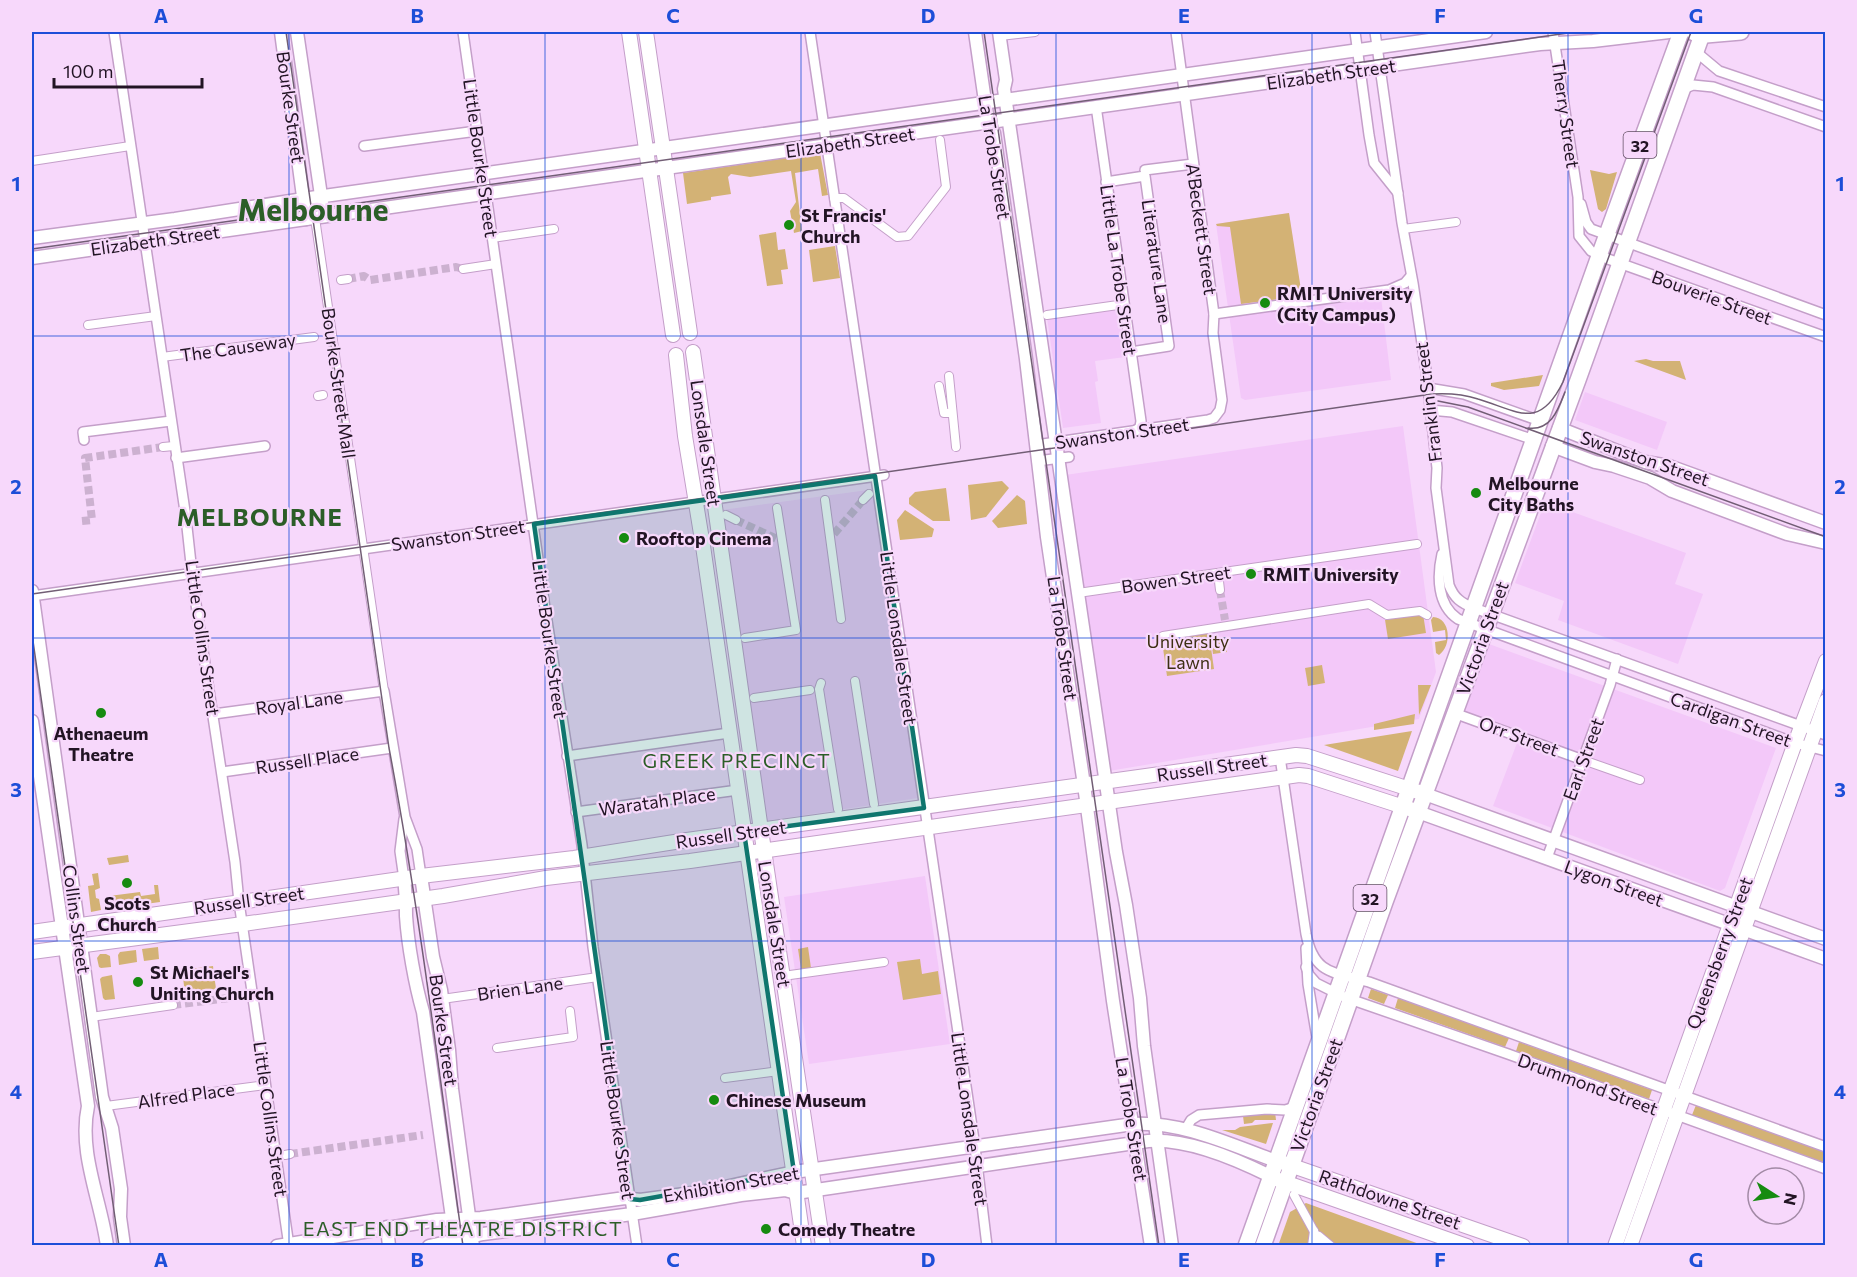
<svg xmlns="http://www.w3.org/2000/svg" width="1857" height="1277" font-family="Commissioner,sans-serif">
	<rect width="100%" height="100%" fill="#f7d8fb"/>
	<!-- built -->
	<g fill="#f3c8f9">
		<polygon points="1289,213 1303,308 1381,297 1391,380 1245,400 1241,398 1216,224"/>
		<polygon points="1118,308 1125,357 1095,361 1098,381 1095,382 1101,423 1063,428 1047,318"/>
		<polygon points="1585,392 1667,422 1657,450 1575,420"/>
		<polygon points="1403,426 1436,672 1419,719 1109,771 1065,475"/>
		<polygon points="875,489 918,798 765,821 722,510"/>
		<polygon points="1545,502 1686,553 1675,584 1703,594 1678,664 1558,620 1564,601 1515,583"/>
		<polygon points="1489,644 1776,748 1725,888 1720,891 1493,806 1517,743 1461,722"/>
		<polygon points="925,876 950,1044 809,1064 784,897"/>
	</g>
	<!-- green -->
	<g fill="#d3b275">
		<polygon points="820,153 828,195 822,196 818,169 795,173 802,231 794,233 790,211 796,202 791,171 750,177 731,174 728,177 731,194 711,197 711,200 687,204 683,173"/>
		<polygon points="1590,170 1609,174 1617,172 1606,209 1602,212 1598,209"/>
		<polygon points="1289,213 1302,296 1241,304 1230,227 1217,226 1216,224"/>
		<polygon points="776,232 778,250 785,249 788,269 781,270 783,284 767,286 759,235"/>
		<polygon points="835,246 840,278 813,282 809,250"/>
		<polygon points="1646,359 1653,361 1680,361 1686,380 1634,361"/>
		<polygon points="1543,375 1539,386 1504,390 1491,386 1491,383"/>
		<polygon points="1002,481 1009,488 986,517 971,520 968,485"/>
		<polygon points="946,488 950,521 933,521 909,504 909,498 915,492"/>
		<polygon points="1017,495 1025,501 1027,524 998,528 992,521"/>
		<polygon points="905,510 934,529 932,537 900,540 897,520"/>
		<polygon points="1423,614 1426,633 1388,639 1385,620"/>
		<path d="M1433 617C1451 618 1452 646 1439 655L1436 653 1435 642 1446 640 1445 630 1433 632 1431 620Z"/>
		<polygon points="1208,627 1214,669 1167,676 1161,634"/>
		<polygon points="1225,637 1227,652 1213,654 1211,639"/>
		<polygon points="1322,665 1325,683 1308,686 1305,668"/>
		<polygon points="1418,685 1431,685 1419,715"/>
		<polygon points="1415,714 1414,724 1374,730 1374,724"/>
		<polygon points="1412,731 1398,771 1324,745"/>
		<polygon points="128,855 129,862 109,865 107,858"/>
		<polygon points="98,873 100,888 95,890 96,898 99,899 101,910 91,912 88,886 94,885 92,874"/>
		<polygon points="154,885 158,885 160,902 109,909 109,896 140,892 141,896 155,894"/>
		<polygon points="158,947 159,959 144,961 142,949"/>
		<polygon points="808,947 811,968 801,969 798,949"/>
		<polygon points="136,950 137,962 119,965 118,955 120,952"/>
		<polygon points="100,954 106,954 110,956 111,967 101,968 99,967 97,958"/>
		<polygon points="920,959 922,974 938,971 941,994 903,1000 897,962"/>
		<polygon points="213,966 216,989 185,993 182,970"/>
		<polygon points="112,975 115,999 105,1000 103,998 100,979 102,977"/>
		<polygon points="1371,989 1388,995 1384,1004 1368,998"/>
		<polygon points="1398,998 1509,1038 1505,1047 1395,1008"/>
		<polygon points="1519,1042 1652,1090 1649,1099 1516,1051"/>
		<polygon points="1696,1105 1825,1152 1825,1163 1692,1115"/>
		<polygon points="1275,1112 1276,1120 1255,1120 1252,1123 1244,1124 1243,1116"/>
		<polygon points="1273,1123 1266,1144 1222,1130 1235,1130 1240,1127"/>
		<polygon points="1306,1203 1422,1245 1278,1246 1290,1212"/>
	</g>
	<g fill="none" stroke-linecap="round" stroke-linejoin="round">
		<!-- pedestrian-tunnel -->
		<g stroke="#ccb1d0" stroke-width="8" stroke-dasharray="8 4" stroke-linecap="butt">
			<polyline points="348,279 364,276 370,280 456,267 463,269"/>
			<polyline points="736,520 777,539"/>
			<polyline points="82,521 92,520 85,458 163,447"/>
			<polyline points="834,534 863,500"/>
			<polyline points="1220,590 1225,620"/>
			<polyline points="173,1005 229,998"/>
			<polyline points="290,1154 423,1135"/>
		</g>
		<defs>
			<g id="pedestrian">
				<polyline points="1000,36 1035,32"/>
				<polyline points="32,161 130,146"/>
				<polyline points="834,198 844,198 897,237 908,236 946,187 940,140"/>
				<polyline points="315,218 384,691"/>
				<polyline points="1403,229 1456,222"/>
				<polyline points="492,238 554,229"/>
				<polyline points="463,269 496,264"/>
				<polyline points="341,280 348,279"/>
				<polyline points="1047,315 1118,305"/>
				<polyline points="88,325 156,316"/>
				<polyline points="162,357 314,337"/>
				<polyline points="949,376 956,447"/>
				<polyline points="939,386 944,413 952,413"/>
				<polyline points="318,396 323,395"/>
				<polyline points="163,447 174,446"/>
				<polyline points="825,500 841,619"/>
				<polyline points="863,500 869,494"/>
				<polyline points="726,515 736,520"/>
				<polyline points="1218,573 1220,590"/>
				<polyline points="1078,593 1417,544"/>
				<polyline points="1163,636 1369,604 1387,615 1420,611 1427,615"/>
				<polyline points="745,638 796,630 777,508"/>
				<polyline points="855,681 874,804"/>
				<polyline points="821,683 819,689 838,809"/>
				<polyline points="754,698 810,690"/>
				<polyline points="1583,760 1640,780"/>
				<polyline points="783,976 884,962"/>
				<polyline points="442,999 598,977"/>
				<polyline points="91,1017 173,1005"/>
				<polyline points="497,1048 573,1037 570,1011"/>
				<polyline points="725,1078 779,1071"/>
				<polyline points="106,1106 266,1085"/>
				<polyline points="285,1155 290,1154"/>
				<polyline points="1294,1195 1322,1246"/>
				<polyline points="1319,1236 1331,1246"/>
				<polyline points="1312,1246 1314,1231"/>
			</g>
			<g id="minor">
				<polyline points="114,32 186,518 194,591 235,862 239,902 289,1246"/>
				<polyline points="463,32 545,608 582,845 593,947 637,1246"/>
				<polyline points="810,32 975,1147 987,1246"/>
				<polyline points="1355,32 1369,135 1374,163 1398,193"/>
				<path d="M1375 32 1402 223 1413 283 1426 370 1437 468 1436 488 1449 585C1454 598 1461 603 1474 608L1826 735"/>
				<polyline points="1553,32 1578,197 1579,236 1591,251 1608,259 1826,337"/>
				<polyline points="1695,51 1719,71 1826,107"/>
				<polyline points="1683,89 1693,85 1713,87 1826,127"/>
				<polyline points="1096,106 1141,421 1140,427 1135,431"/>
				<polyline points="364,146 477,131"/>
				<polyline points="1145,170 1193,164"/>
				<polyline points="1106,182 1145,176 1169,346 1131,352"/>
				<polyline points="1581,204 1586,222 1591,229 1826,315"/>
				<polyline points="1214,314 1389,290 1405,283 1411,276"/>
				<polyline points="1428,388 1464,394 1540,421"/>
				<polyline points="1430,410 1452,412 1534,440"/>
				<polyline points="84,440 83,432 171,421"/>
				<polyline points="1036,445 1208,420 1214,418 1220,410 1222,400 1213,333 1214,314 1176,32"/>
				<polyline points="176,458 265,446"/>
				<polyline points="1037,461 1069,457"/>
				<path d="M1442 554C1437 576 1437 605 1458 619L1795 743 1826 751"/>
				<polyline points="32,596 884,475"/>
				<polyline points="1454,713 1583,760"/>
				<polyline points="214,714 384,691 405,817 417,849 421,876"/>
				<polyline points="567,756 729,733"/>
				<path d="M1280 757 1306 934C1314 975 1334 972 1369 982L1826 1147"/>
				<polyline points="222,772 392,748"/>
				<polyline points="576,812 738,790"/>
				<polyline points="1547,858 1610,685 1617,659"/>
				<polyline points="404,879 400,851 404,819"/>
				<polyline points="1306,948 1308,984 1317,1038"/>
				<polyline points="1306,967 1309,975 1316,983 1344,997 1508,1054 1826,1169"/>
				<polyline points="1185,1130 1191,1120 1199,1115 1267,1109 1285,1110 1295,1107"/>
			</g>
			<g id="tertiary">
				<polyline points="281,32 306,219"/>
				<polyline points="297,32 324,216"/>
				<polyline points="975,32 988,122 994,133 1026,359 1047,537 1084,785 1113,1001 1151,1246"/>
				<polyline points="999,32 1006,80 1004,89 1116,852 1126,905 1140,998 1144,1046 1172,1246"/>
				<polyline points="32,238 175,219 310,198 1486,32"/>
				<polyline points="32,258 1540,44 1593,41 1669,32"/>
				<polyline points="1559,428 1645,462 1669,466 1826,523"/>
				<polyline points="1552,446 1595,462 1614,466 1650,478 1672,491 1787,534 1826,543"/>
				<polyline points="32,591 102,1097 112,1128 121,1189 120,1217 124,1246"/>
				<path d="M32 721 88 1106C78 1153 101 1200 107 1246"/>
				<polyline points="1425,794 1826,939"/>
				<polyline points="1418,812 1826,959"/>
				<polyline points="421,876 433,957 441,990 449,1050 452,1089 473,1246"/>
				<path d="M404 879C406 892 406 903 406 916 408 945 415 984 423 1012L456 1246"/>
				<polyline points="387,1227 389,1246"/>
				<path d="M277 1246 437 1220 481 1218 625 1198 640 1200 707 1191 794 1172 1133 1124C1182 1121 1231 1145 1276 1161"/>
				<path d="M429 1246 483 1234 632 1214 741 1195 785 1190 796 1193 1148 1141C1187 1138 1236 1159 1270 1176"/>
			</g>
			<g id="secondary">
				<polyline points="629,32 673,335"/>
				<polyline points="646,32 690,333"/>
				<polyline points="693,352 761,830 823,1246"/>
				<polyline points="676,355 685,436 703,546 804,1246"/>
				<polyline points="32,932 421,876 574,858 687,840 1296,755 1307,756 1425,794"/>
				<polyline points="32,952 243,924 443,896 546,878 690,861 1299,775 1308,776 1413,810"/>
				<polyline points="1281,1162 1523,1246"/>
				<polyline points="1276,1179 1467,1246"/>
				<polyline points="1615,1246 1795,743 1826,661"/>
				<polyline points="1630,1246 1826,701"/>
			</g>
			<g id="primary">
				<polyline points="1694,33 1706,35 1741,32"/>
				<polyline points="1246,1246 1599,256 1681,32"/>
				<polyline points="1263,1246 1385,902 1578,380 1703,32"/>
			</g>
		</defs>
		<!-- pedestrian casing -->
		<use href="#pedestrian" stroke="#c49fc9" stroke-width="10"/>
		<!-- minor casing -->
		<use href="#minor" stroke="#c49fc9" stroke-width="12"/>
		<!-- tertiary casing -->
		<use href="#tertiary" stroke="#c49fc9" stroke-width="15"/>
		<!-- secondary casing -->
		<use href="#secondary" stroke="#c49fc9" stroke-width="16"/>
		<!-- primary casing -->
		<use href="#primary" stroke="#c49fc9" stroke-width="18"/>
		<!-- pedestrian -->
		<use href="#pedestrian" stroke="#fff" stroke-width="8"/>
		<!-- minor -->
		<use href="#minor" stroke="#fff" stroke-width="9"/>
		<!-- tertiary -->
		<use href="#tertiary" stroke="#fff" stroke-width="12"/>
		<!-- secondary -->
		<use href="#secondary" stroke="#fff" stroke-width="14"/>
		<!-- primary -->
		<use href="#primary" stroke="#fff" stroke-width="15"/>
		<!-- tram -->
		<g stroke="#725e75" stroke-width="1.5">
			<path d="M286 32 389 748C420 913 440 1080 463 1246"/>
			<polyline points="984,32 1159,1246"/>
			<polyline points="32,249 1575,32"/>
			<polyline points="1438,401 1468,407 1826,537"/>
			<path d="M1528 428C1551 431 1558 410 1565 392"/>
			<path d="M32 594 1432 394C1448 393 1463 394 1478 399 1518 411 1539 431 1563 382L1691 32"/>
			<polyline points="32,634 119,1246"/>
		</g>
	</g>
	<!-- marked area -->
	<path fill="#0f766e" fill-opacity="0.2" stroke="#0f766e" stroke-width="4.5" stroke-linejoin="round" d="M875 476 924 808 744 832 794 1172 640 1200 630 1199 534 524Z"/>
	<!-- grid -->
	<path fill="none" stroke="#1d4ed8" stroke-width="1.5" stroke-opacity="0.55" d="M289 32V1246M545 32V1246M801 32V1246M1056 32V1246M1312 32V1246M1568 32V1246M32 336H1826M32 638H1826M32 941H1826"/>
	<!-- markers -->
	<g fill="#168b10" stroke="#f7d8fb" stroke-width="2">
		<circle cx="789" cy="225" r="6"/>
		<circle cx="1265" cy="303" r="6"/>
		<circle cx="1476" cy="493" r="6"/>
		<circle cx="624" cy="538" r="6"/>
		<circle cx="1251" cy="574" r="6"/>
		<circle cx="101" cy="713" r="6"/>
		<circle cx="127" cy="883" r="6"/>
		<circle cx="138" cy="982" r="6"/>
		<circle cx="714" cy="1100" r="6"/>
		<circle cx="766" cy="1229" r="6"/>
	</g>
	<g text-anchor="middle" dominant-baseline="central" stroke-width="4.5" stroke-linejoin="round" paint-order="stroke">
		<!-- shield labels -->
		<g fill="#f7d8fb" stroke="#624f64" stroke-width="1.5">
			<rect x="1623.5" y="132" width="33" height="26" rx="4.5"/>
			<rect x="1353.5" y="885" width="33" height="26" rx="4.5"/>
		</g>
		<g font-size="16" font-weight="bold" fill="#221424">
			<text x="1640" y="145">32</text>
			<text x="1370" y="898">32</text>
		</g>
		<!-- street labels -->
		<g font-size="18" fill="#221424" stroke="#f7d8fb">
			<text transform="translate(1331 74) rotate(-8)">Elizabeth Street</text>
			<text transform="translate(291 107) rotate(82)">Bourke Street</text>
			<text transform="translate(1566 114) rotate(82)">Therry Street</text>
			<text transform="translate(850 142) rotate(-8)">Elizabeth Street</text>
			<text transform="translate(995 157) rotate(81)">La Trobe Street</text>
			<text transform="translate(481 158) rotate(82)">Little Bourke Street</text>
			<text transform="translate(1202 229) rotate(82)">A'Beckett Street</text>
			<text transform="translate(155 240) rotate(-8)">Elizabeth Street</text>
			<text transform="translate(1157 261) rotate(82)">Literature Lane</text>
			<text transform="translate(1119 270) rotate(82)">Little La Trobe Street</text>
			<text transform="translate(1712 297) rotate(20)">Bouverie Street</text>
			<text transform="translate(238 347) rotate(-8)">The Causeway</text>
			<text transform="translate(339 383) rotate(82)">Bourke Street Mall</text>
			<text transform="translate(1428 402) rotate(-97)">Franklin Street</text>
			<text transform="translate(1122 433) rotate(-8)">Swanston Street</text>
			<text transform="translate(706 443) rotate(82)">Lonsdale Street</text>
			<text transform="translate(1645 458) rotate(19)">Swanston Street</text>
			<text transform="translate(458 535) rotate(-8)">Swanston Street</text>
			<text transform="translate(1176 579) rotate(-8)">Bowen Street</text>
			<text transform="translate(203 638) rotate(82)">Little Collins Street</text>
			<text transform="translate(899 638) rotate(82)">Little Lonsdale Street</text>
			<text transform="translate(1063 638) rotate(82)">La Trobe Street</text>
			<text transform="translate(1482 638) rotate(-70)">Victoria Street</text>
			<text transform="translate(550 639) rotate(82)">Little Bourke Street</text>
			<text transform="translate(299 702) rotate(-8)">Royal Lane</text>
			<text transform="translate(1731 719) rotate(20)">Cardigan Street</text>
			<text transform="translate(1519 736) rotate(20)">Orr Street</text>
			<text transform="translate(1583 759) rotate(-70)">Earl Street</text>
			<text transform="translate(307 760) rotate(-8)">Russell Place</text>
			<text transform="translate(1212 767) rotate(-8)">Russell Street</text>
			<text transform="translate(657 801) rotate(-8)">Waratah Place</text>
			<text transform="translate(731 834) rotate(-8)">Russell Street</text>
			<text transform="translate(1614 883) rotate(20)">Lygon Street</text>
			<text transform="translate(249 900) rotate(-8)">Russell Street</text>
			<text transform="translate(77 919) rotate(82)">Collins Street</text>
			<text transform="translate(775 924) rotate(81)">Lonsdale Street</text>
			<text transform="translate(1719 953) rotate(-70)">Queensberry Street</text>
			<text transform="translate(520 988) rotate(-8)">Brien Lane</text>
			<text transform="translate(444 1030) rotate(82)">Bourke Street</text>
			<text transform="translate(1588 1084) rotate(20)">Drummond Street</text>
			<text transform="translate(186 1095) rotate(-8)">Alfred Place</text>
			<text transform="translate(1316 1095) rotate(-70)">Victoria Street</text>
			<text transform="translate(271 1119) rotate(82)">Little Collins Street</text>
			<text transform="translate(970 1119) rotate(82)">Little Lonsdale Street</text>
			<text transform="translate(1132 1119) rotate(81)">La Trobe Street</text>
			<text transform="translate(618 1120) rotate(82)">Little Bourke Street</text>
			<text transform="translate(731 1184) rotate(-10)">Exhibition Street</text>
			<text transform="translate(1390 1199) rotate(19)">Rathdowne Street</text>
		</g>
		<!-- poi labels -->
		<g font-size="18" font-weight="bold" fill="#221424" stroke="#f7d8fb" text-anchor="start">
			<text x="801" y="215">St Francis'<tspan x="801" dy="21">Church</tspan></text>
			<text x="1277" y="293">RMIT University<tspan x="1277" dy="21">(City Campus)</tspan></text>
			<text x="1488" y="483">Melbourne<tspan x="1488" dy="21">City Baths</tspan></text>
			<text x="636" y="538">Rooftop Cinema</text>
			<text x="1263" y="574">RMIT University</text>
			<text x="101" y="733" text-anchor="middle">Athenaeum<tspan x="101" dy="21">Theatre</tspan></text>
			<text x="127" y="903" text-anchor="middle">Scots<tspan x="127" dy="21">Church</tspan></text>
			<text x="150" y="972">St Michael's<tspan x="150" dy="21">Uniting Church</tspan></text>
			<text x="726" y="1100">Chinese Museum</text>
			<text x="778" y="1229">Comedy Theatre</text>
		</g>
		<!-- park labels -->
		<g font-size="18" fill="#3d2f13" stroke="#f7d8fb">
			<text x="1188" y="641">University<tspan x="1188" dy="21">Lawn</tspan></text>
		</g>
		<!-- neighbourhood labels -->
		<g font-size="20" letter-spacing="1.5" fill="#2c5e28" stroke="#f7d8fb">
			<text x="737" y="760">GREEK PRECINCT</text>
			<text x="463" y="1228">EAST END THEATRE DISTRICT</text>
		</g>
		<!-- district labels -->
		<g font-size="24" font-weight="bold" letter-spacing="1.5" fill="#2c5e28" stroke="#f7d8fb">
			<text x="260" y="516">MELBOURNE</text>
		</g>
		<!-- town labels -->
		<g font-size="30" font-weight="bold" fill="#2c5e28" stroke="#f7d8fb">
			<text x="313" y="208">Melbourne</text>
		</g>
	</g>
	<!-- border -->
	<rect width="1857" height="1277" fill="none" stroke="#f7d8fb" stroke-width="66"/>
	<!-- north arrow -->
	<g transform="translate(1776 1196) rotate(102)"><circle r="28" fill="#f7d8fb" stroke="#a28aa5" stroke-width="1.5"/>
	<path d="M0-4.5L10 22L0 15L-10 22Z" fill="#168b10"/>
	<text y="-9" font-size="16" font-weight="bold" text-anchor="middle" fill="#221424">N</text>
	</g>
	<!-- scale -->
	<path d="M54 78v9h148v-9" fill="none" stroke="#221424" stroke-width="3"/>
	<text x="63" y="78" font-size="18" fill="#221424" stroke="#f7d8fb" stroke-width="4.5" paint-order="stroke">100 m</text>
	<rect x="33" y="33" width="1791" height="1211" fill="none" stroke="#1d4ed8" stroke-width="2"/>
	<g font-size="20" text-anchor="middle" font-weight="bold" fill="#1d4ed8">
		<text x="161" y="23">A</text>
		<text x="417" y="23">B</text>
		<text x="673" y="23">C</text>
		<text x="928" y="23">D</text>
		<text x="1184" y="23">E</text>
		<text x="1440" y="23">F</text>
		<text x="1696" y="23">G</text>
		<text x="16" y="191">1</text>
		<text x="1840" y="191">1</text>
		<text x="16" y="494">2</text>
		<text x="1840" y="494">2</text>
		<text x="16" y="797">3</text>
		<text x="1840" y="797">3</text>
		<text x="16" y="1099">4</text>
		<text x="1840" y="1099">4</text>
		<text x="161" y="1267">A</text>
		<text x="417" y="1267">B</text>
		<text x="673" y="1267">C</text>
		<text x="928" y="1267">D</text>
		<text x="1184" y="1267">E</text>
		<text x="1440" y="1267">F</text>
		<text x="1696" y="1267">G</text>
	</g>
</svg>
